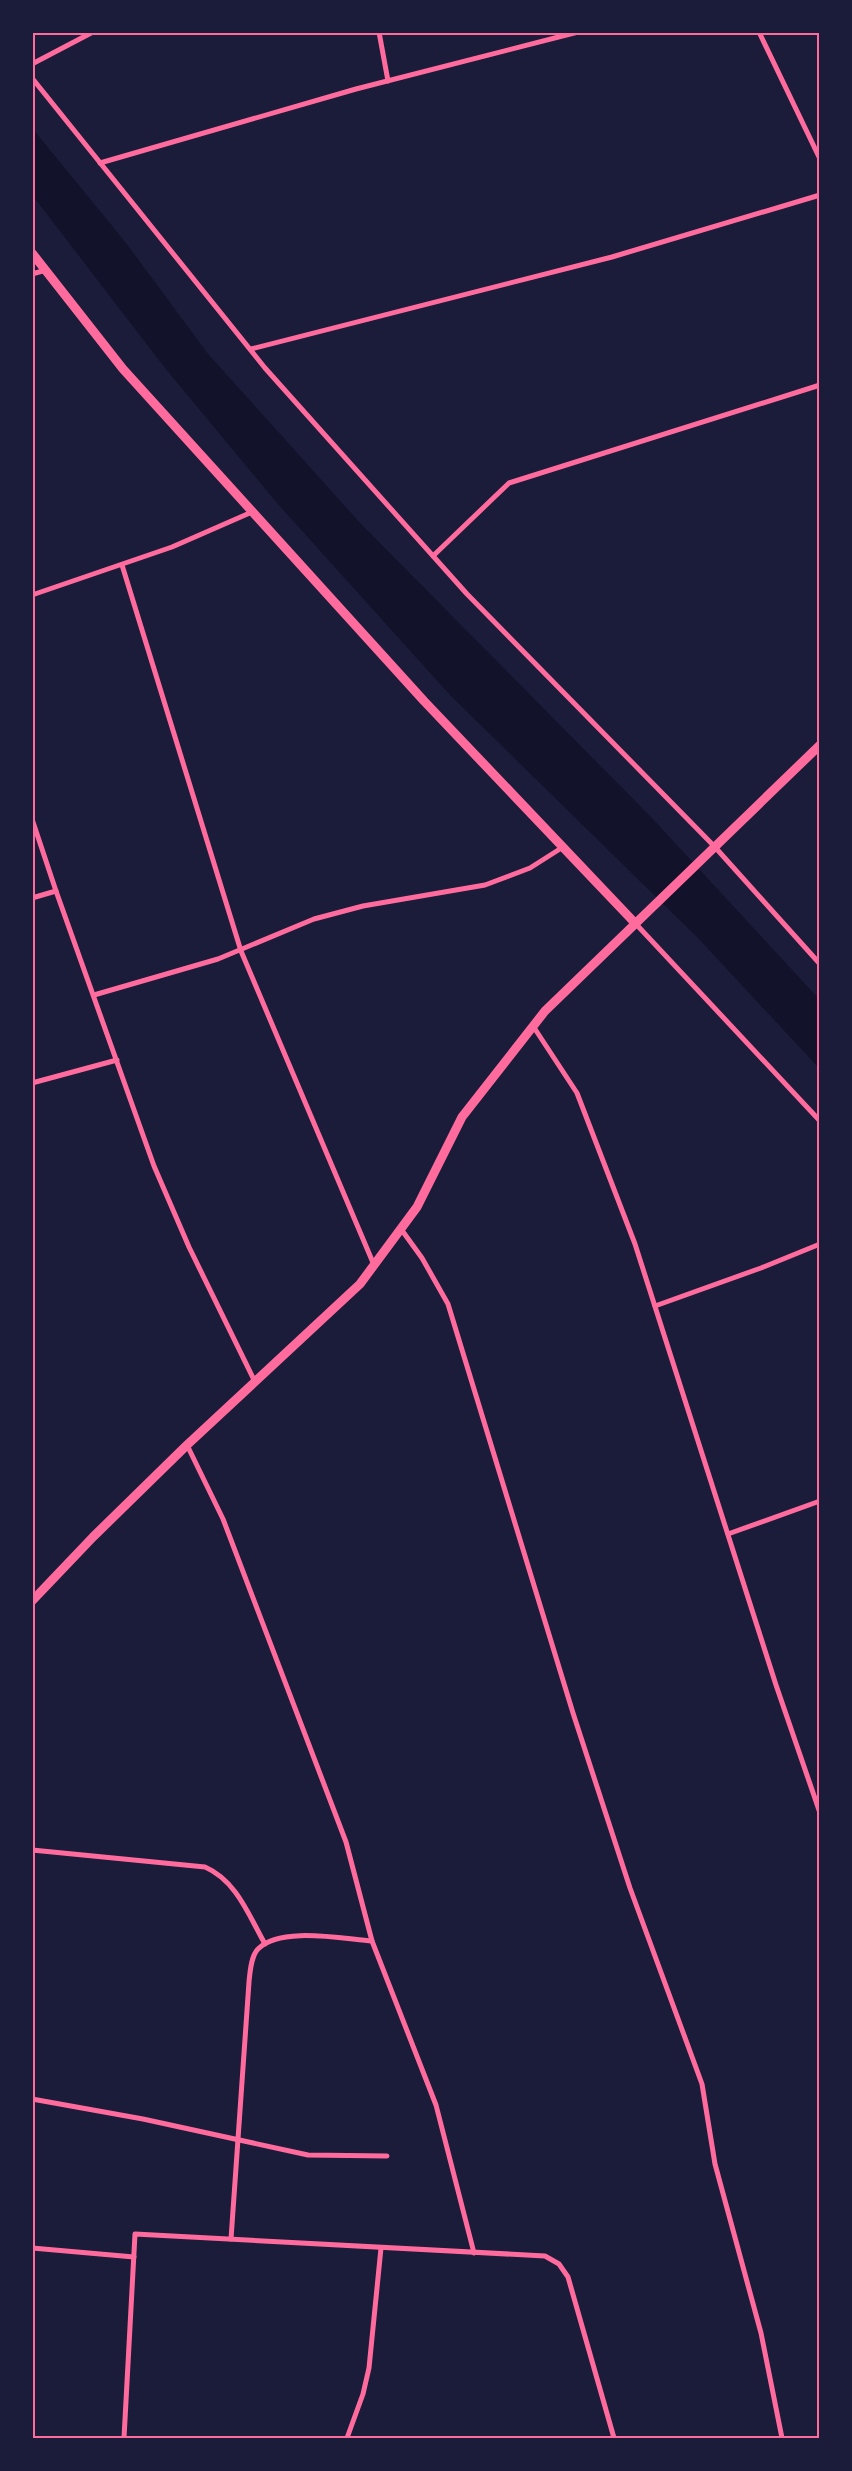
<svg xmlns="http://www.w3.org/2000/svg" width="852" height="2471" font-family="Manrope,sans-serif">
	<rect width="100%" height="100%" fill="#1b1b3a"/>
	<!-- water -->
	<polygon fill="#12122b" points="32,128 126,243 208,354 361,524 651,817 819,999 819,1068 698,938 450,695 277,503 165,368 33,196"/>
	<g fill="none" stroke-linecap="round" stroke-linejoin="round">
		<!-- minor -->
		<g stroke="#ff6b9d" stroke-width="5">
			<polyline points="379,32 388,81"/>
			<polyline points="759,32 820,159"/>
			<polyline points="32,64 93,32"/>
			<polyline points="32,78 265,368 467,594 714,846 820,964"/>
			<polyline points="100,163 356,89 578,32"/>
			<polyline points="32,274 46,270"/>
			<polyline points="251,349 612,257 820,195"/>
			<polyline points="433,556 509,483 820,385"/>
			<polyline points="122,565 241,951 374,1265"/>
			<polyline points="32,595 172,547 252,512"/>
			<polyline points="32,819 56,891 154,1166 189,1247 255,1382"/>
			<polyline points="32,898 56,891"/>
			<polyline points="635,923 820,1121"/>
			<polyline points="94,995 218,959 314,919 363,906 485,885 530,868 563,847"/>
			<polyline points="533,1026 577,1093 635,1244 776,1685 820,1813"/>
			<polyline points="32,1083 117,1060"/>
			<polyline points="401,1229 422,1258 448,1304 573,1713 630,1888 702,2084 715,2164 761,2333 782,2438"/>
			<polyline points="655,1306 761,1268 820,1244"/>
			<polyline points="187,1445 223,1519 346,1842 372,1941 436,2105 474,2253"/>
			<polyline points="728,1534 820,1501"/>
			<path d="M32 1850 205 1867C237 1881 249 1916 265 1944"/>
			<polyline points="32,2099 143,2119 308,2155 387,2156"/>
			<path d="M231 2239 249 1982C250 1972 251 1956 258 1949 280 1926 343 1939 372 1941"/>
			<polyline points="32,2248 134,2257"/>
			<polyline points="124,2438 135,2234 545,2256 559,2264 568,2277 614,2438"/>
			<polyline points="347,2438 363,2394 369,2368 381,2248"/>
		</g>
		<!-- tertiary -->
		<g stroke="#ff6b9d" stroke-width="9">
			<polyline points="32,253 123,369 424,701 634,922"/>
			<polyline points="32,1601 93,1537 187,1445 360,1284 417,1207 462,1117 545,1011 820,745"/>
		</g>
	</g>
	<!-- border -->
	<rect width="852" height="2471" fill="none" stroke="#1b1b3a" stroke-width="68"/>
	<rect x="34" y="34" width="784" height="2403" fill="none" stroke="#ff6b9d" stroke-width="2"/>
</svg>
